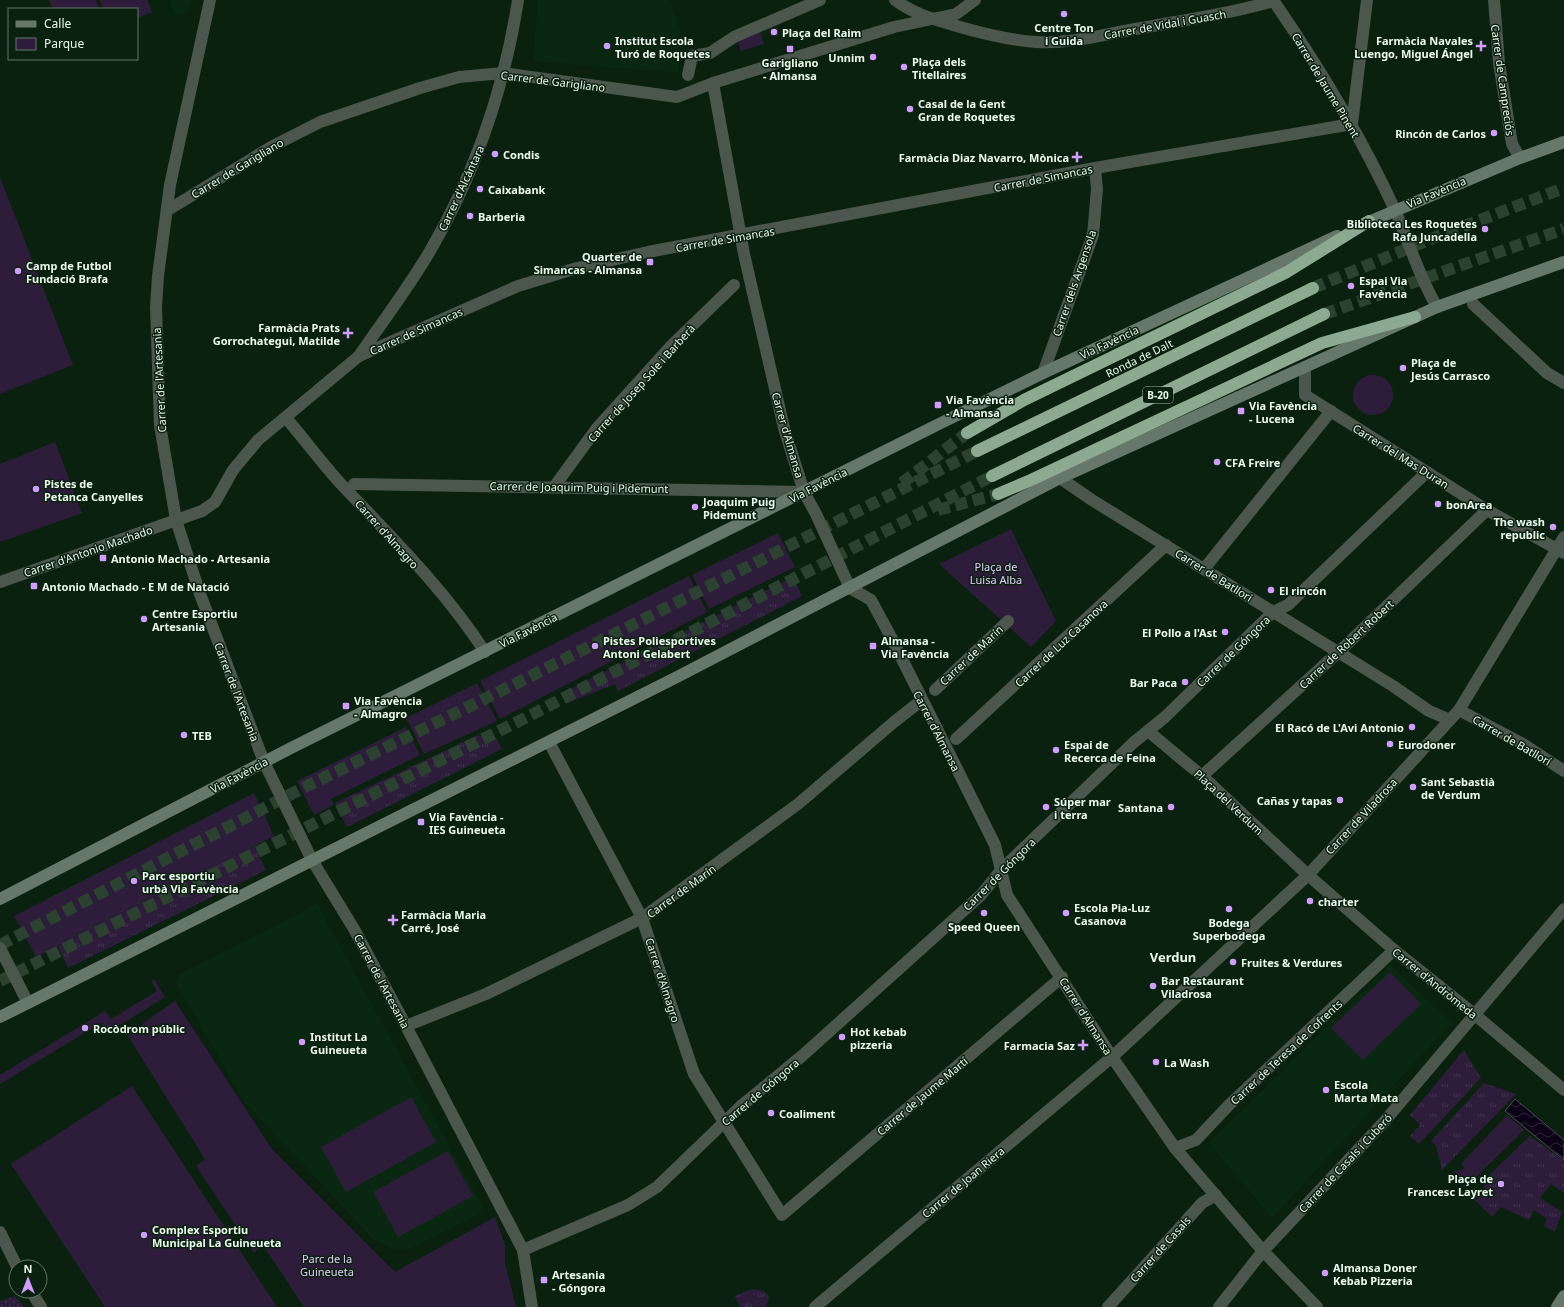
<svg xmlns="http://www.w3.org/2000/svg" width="1564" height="1307" font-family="'Noto Sans',sans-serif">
	<defs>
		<pattern id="grass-tufts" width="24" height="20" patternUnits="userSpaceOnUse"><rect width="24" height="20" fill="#2d1d3b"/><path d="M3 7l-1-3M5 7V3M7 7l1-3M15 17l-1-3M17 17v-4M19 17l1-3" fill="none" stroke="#41344e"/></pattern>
		<pattern id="garden-dots" width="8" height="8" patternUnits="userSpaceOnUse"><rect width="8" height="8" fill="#2d1d3b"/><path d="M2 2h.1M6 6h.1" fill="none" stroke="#41344e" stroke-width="1.8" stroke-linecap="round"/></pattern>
		<pattern id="water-waves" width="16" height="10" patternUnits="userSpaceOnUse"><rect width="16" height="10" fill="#0b0016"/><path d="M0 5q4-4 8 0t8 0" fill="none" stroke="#2f2638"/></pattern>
	</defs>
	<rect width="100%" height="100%" fill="#0a210f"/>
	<!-- built -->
	<g fill="#0a2811">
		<polygon points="170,0 191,0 187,13 174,15"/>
		<polygon points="538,0 670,0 680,31 679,73 533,61"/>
		<polygon points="317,904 482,1206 480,1214 410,1249 399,1250 389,1248 372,1238 245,1102 176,983 179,975"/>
		<polygon points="1390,965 1451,1023 1272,1218 1209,1143"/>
	</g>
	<!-- grass -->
	<g fill="url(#grass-tufts)">
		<polygon points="793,577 802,596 618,691 615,684 568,703 562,693"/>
		<polygon points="478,735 492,741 497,739 502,749 347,827 335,803"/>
		<polygon points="254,846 266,870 68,968 58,946"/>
		<polygon points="1464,1050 1481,1078 1419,1144 1410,1136 1420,1125 1410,1115"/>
		<polygon points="1484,1083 1516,1094 1442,1170 1436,1146 1431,1141"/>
		<polygon points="1530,1136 1564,1161 1564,1193 1551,1184 1540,1198 1562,1212 1555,1232 1544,1226 1547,1219 1534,1210 1529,1220 1501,1207 1492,1217 1467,1192 1485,1189 1483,1181"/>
		<polygon points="752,1289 764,1291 769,1296 766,1307 740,1307 735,1296"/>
	</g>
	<!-- park -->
	<g fill="#2d1d3b">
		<polygon points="49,0 96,0 100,9 53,9"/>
		<polygon points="100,0 147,0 152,12 137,18 137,9 103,9"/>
		<polygon points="760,31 764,44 741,51 737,38"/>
		<polygon points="0,177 73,365 0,394"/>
		<circle cx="1373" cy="395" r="20"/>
		<polygon points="55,442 82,513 0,542 0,464"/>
		<polygon points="1011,529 1056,621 1031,647 939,564"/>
		<polygon points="778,533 795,567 709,609 692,575"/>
		<polygon points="689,576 707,612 500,719 480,681"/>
		<polygon points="477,683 497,721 424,754 406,718"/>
		<polygon points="406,727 420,755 331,799 334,805 314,815 297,781"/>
		<polygon points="254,793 274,836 36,957 14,916"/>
		<polygon points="1390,972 1421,1004 1363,1060 1331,1028"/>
		<polygon points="154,979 165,997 107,1033 101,1023 0,1084 0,1075 105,1011 111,1019 157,991 151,981"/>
		<polygon points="175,1001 271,1148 395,1272 495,1217 505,1245 505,1262 516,1307 304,1307 263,1245 254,1253 196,1166 205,1159 128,1036 142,1024"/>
		<polygon points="132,1086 277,1307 105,1307 11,1164"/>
		<polygon points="411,1097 436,1142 346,1192 321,1147"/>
		<polygon points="1507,1115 1524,1130 1465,1188 1454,1171 1465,1169 1461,1164"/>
		<polygon points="448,1151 473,1196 398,1237 373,1192"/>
	</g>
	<!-- garden -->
	<polygon fill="url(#garden-dots)" points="15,1296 24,1307 0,1307 0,1301"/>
	<!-- water -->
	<polygon fill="url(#water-waves)" stroke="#4e4b56" points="1515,1099 1564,1140 1564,1160 1505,1111"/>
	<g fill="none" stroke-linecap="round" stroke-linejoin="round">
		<!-- highway-tunnel -->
		<g stroke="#2c4230" stroke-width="12" stroke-dasharray="12 6" stroke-linecap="butt">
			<polyline points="1313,288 1433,238 1564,188"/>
			<polyline points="1324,314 1564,229"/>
			<polyline points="902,483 967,433"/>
			<polyline points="938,510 998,494"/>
			<polyline points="0,945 303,788 519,682 977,451"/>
			<polyline points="0,981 533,714 992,476"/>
		</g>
		<!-- street -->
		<g stroke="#4b564d" stroke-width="12">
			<polyline points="210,0 170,185 158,276 156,307 160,425 176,520 200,594 264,762 312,860 354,929 406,1026 523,1250 532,1307"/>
			<path d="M895 0C912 13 933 19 953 25 980 33 1008 40 1036 42 1069 44 1102 35 1135 29 1181 21 1228 14 1274 1"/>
			<path d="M1273 0C1319 67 1361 136 1395 210 1409 242 1419 277 1437 307"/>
			<polyline points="1494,0 1499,63 1512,144 1520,158"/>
			<polyline points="688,75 692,56 710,53 734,37 820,0"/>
			<polyline points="713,83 744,254 784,428 804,492 816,514 850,588 871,600 891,637 995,845 1007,895 1112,1057 1175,1148 1263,1251 1317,1307"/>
			<polyline points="1352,124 1367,0"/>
			<polyline points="168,210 271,147 320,122 420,88 459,77 503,73 677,97 713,83 894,27 956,14 975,0"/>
			<polyline points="1473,304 1547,373 1564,383"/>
			<path d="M359 356C383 321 409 287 430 251 476 172 504 90 518 0"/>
			<polyline points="1305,367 1305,395 1487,510 1564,553"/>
			<polyline points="1043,373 1093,235 1097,189 1095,168"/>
			<path d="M286 418C305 440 322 463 341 484 391 537 445 590 485 652"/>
			<polyline points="1060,478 1092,500 1393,686 1429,711 1450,720"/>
			<polyline points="354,484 804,492"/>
			<polyline points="554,487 597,428 671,346 734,285"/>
			<polyline points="1204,569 1331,411"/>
			<polyline points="0,582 202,511 215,502 233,470 258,440 359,356 518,286 577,268 648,252 1095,168 1352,124"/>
			<polyline points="935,690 1008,621"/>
			<polyline points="1459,710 1523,744 1564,771"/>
			<polyline points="1148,731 1202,776 1308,875 1394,950 1474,1014 1564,1090"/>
			<polyline points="956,739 1166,545"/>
			<polyline points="549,742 642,918 694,1074 782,1215 1062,977"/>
			<polyline points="1202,776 1344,647 1487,510"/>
			<polyline points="0,948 28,1003"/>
			<polyline points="406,1026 486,994 642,918 798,804 894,722 922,700"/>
			<polyline points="1175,1148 1196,1140 1229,1105 1394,950"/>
			<polyline points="0,1232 17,1267"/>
			<polyline points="523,1250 628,1205 657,1187 741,1106 802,1056 981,895 1002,869 1133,743 1165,717 1273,612 1288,605 1427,472"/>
			<polyline points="31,1291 41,1307"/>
			<polyline points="815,1307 1112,1057 1308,875 1459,710 1564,537"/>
			<polyline points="1108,1307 1202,1203 1216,1195"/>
			<polyline points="1219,1307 1263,1251 1383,1123 1564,909"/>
		</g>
		<!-- secondary -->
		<g stroke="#667869" stroke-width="12">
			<polyline points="1359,226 1520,158 1564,142"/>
			<polyline points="0,899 289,749 945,421 1043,373 1337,236"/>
			<polyline points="0,1017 677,677 1060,478 1437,307 1564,262"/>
			<polyline points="1557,1307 1564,1296"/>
		</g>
		<!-- highway -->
		<g stroke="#8ea992" stroke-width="12">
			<polyline points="967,433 1024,400 1287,272 1369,221"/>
			<polyline points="977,451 1313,288"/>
			<polyline points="992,476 1324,314"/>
			<polyline points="998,494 1031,480 1322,343 1415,317"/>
		</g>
	</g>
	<!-- markers -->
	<g fill="#d09dff" stroke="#0a210f" stroke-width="1.5">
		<circle cx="1064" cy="14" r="4"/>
		<circle cx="774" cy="32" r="4"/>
		<circle cx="607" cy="46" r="4"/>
		<path d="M1479 40h4v4h4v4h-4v4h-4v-4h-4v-4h4z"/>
		<rect x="786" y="45" width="8" height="8" rx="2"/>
		<circle cx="873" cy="57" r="4"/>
		<circle cx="904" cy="67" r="4"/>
		<circle cx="910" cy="109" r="4"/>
		<circle cx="1494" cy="133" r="4"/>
		<circle cx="495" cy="154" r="4"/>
		<path d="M1075 151h4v4h4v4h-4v4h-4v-4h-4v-4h4z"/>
		<circle cx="480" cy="189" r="4"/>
		<circle cx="470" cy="216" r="4"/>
		<circle cx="1485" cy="229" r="4"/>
		<rect x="646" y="258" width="8" height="8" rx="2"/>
		<circle cx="18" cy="271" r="4"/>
		<circle cx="1351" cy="286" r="4"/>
		<path d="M346 327h4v4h4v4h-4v4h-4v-4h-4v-4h4z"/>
		<circle cx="1403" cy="368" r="4"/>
		<rect x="934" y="401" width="8" height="8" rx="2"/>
		<rect x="1237" y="407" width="8" height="8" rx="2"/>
		<circle cx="1217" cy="462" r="4"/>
		<circle cx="36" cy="489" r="4"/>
		<circle cx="1438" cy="504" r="4"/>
		<circle cx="695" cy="507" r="4"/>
		<circle cx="1553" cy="527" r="4"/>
		<rect x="99" y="554" width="8" height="8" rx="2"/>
		<rect x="30" y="582" width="8" height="8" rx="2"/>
		<circle cx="1271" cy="590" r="4"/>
		<circle cx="144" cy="619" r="4"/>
		<circle cx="1225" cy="632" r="4"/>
		<circle cx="595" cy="646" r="4"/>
		<rect x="869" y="642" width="8" height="8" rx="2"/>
		<circle cx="1185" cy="682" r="4"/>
		<rect x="342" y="702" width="8" height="8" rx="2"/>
		<circle cx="1412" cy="727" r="4"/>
		<circle cx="184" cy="735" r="4"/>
		<circle cx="1390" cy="744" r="4"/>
		<circle cx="1056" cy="750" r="4"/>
		<circle cx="1413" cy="787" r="4"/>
		<circle cx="1340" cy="800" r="4"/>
		<circle cx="1046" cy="807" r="4"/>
		<circle cx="1171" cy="807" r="4"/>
		<rect x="417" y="818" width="8" height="8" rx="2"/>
		<circle cx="134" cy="881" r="4"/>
		<circle cx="1310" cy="901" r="4"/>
		<circle cx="1229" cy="909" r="4"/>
		<circle cx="984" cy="913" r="4"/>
		<circle cx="1066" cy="913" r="4"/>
		<path d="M391 914h4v4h4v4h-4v4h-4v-4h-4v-4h4z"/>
		<circle cx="1233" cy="962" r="4"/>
		<circle cx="1153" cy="986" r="4"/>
		<circle cx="85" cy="1028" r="4"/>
		<circle cx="842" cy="1037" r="4"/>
		<circle cx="302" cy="1042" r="4"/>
		<path d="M1081 1039h4v4h4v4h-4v4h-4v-4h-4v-4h4z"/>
		<circle cx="1156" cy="1062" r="4"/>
		<circle cx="1326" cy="1090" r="4"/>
		<circle cx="771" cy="1113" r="4"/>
		<circle cx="1501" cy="1184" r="4"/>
		<circle cx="144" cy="1235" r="4"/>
		<circle cx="1325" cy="1273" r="4"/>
		<rect x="540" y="1276" width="8" height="8" rx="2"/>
	</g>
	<g text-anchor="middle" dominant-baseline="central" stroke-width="3" stroke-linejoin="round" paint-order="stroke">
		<!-- shield labels -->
		<rect fill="#0a210f" stroke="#a8b9aa" stroke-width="1" x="1143" y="387" width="30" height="16" rx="3"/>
		<g font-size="10" font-weight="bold" fill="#ebfaed">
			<text x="1158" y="395">B-20</text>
		</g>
		<!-- street labels -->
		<g font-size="11" fill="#ebfaed" stroke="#0a210f">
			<text transform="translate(1165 24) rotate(-10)">Carrer de Vidal i Guasch</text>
			<text transform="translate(1503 80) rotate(82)">Carrer de Campreciós</text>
			<text transform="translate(553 81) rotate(7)">Carrer de Garigliano</text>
			<text transform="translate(1326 85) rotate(59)">Carrer de Jaume Pinent</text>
			<text transform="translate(237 168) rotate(-31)">Carrer de Garigliano</text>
			<text transform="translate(1043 178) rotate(-11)">Carrer de Simancas</text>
			<text transform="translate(461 188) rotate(-65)">Carrer d'Alcántara</text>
			<text transform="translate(1436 192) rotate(-23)">Via Favència</text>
			<text transform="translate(725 239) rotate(-10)">Carrer de Simancas</text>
			<text transform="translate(1074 283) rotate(-71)">Carrer dels Argensola</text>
			<text transform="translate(416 331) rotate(-24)">Carrer de Simancas</text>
			<text transform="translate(1109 342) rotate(-25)">Via Favència</text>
			<text transform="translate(1139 358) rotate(-26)">Ronda de Dalt</text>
			<text transform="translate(159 380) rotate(-93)">Carrer de l'Artesania</text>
			<text transform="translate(641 383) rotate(-48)">Carrer de Josep Sole i Barberà</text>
			<text transform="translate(788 435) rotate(74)">Carrer d'Almansa</text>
			<text transform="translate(1401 456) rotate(32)">Carrer del Mas Duran</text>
			<text transform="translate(818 485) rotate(-27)">Via Favència</text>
			<text transform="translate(579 487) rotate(1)">Carrer de Joaquim Puig i Pidemunt</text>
			<text transform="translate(387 534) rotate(48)">Carrer d'Almagro</text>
			<text transform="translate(88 551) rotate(-19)">Carrer d'Antonio Machado</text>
			<text transform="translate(1214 575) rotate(32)">Carrer de Batllori</text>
			<text transform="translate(528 630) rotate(-27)">Via Favència</text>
			<text transform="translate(1061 643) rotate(-43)">Carrer de Luz Casanova</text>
			<text transform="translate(1346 644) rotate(-43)">Carrer de Robert Robert</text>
			<text transform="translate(1233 651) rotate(-44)">Carrer de Góngora</text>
			<text transform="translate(971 655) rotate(-43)">Carrer de Marín</text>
			<text transform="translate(237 692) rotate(69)">Carrer de l'Artesania</text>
			<text transform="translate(937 731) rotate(63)">Carrer d'Almansa</text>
			<text transform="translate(1512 740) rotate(30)">Carrer de Batllorí</text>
			<text transform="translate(239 775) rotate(-28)">Via Favència</text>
			<text transform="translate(1229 802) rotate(43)">Plaça del Verdum</text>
			<text transform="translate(1361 816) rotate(-47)">Carrer de Viladrosa</text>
			<text transform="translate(999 874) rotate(-45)">Carrer de Góngora</text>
			<text transform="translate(681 891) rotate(-36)">Carrer de Marín</text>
			<text transform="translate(663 980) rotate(72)">Carrer d'Almagro</text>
			<text transform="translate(382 981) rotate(62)">Carrer de l'Artesania</text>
			<text transform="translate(1435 983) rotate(39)">Carrer d'Andròmeda</text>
			<text transform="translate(1086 1016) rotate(58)">Carrer d'Almansa</text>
			<text transform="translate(1286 1052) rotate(-43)">Carrer de Teresa de Cofrents</text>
			<text transform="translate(760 1092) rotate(-40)">Carrer de Góngora</text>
			<text transform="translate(922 1096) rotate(-40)">Carrer de Jaume Martí</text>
			<text transform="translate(1345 1163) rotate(-47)">Carrer de Casals i Cuberó</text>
			<text transform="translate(963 1182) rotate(-40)">Carrer de Joan Riera</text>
			<text transform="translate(1160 1249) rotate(-48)">Carrer de Casals</text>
		</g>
		<!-- poi labels -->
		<g font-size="11" font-weight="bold" fill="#ebfaed" stroke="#0a210f" text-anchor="start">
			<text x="1064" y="27" text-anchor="middle">Centre Ton<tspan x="1064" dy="13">i Guida</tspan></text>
			<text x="782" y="32">Plaça del Raim</text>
			<text x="615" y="40">Institut Escola<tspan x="615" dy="13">Turó de Roquetes</tspan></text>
			<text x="1473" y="40" text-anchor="end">Farmàcia Navales<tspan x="1473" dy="13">Luengo, Miguel Ángel</tspan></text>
			<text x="865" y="57" text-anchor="end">Unnim</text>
			<text x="912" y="61">Plaça dels<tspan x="912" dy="13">Titellaires</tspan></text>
			<text x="790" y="62" text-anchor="middle">Garigliano<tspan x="790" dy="13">- Almansa</tspan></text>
			<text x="918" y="103">Casal de la Gent<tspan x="918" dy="13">Gran de Roquetes</tspan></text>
			<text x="1486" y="133" text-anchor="end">Rincón de Carlos</text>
			<text x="503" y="154">Condis</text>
			<text x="1069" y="157" text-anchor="end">Farmàcia Diaz Navarro, Mònica</text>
			<text x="488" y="189">Caixabank</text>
			<text x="478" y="216">Barberia</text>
			<text x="1477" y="223" text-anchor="end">Biblioteca Les Roquetes<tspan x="1477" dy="13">Rafa Juncadella</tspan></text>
			<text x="642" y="256" text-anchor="end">Quarter de<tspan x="642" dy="13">Simancas - Almansa</tspan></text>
			<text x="26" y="265">Camp de Futbol<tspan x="26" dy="13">Fundació Brafa</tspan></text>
			<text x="1359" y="280">Espai Via<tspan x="1359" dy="13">Favència</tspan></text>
			<text x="340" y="327" text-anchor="end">Farmàcia Prats<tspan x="340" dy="13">Gorrochategui, Matilde</tspan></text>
			<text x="1411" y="362">Plaça de<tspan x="1411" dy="13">Jesús Carrasco</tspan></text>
			<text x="946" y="399">Via Favència<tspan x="946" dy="13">- Almansa</tspan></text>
			<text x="1249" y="405">Via Favència<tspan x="1249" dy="13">- Lucena</tspan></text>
			<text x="1225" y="462">CFA Freire</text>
			<text x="44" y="483">Pistes de<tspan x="44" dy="13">Petanca Canyelles</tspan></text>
			<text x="703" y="501">Joaquim Puig<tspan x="703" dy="13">Pidemunt</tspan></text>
			<text x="1446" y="504">bonArea</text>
			<text x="1545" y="521" text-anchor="end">The wash<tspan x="1545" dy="13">republic</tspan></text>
			<text x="111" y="558">Antonio Machado - Artesania</text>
			<text x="42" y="586">Antonio Machado - E M de Natació</text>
			<text x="1279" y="590">El rincón</text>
			<text x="152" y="613">Centre Esportiu<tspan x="152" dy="13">Artesania</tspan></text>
			<text x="1217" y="632" text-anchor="end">El Pollo a l'Ast</text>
			<text x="603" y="640">Pistes Poliesportives<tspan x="603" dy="13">Antoni Gelabert</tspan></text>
			<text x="881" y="640">Almansa -<tspan x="881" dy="13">Via Favència</tspan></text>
			<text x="1177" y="682" text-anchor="end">Bar Paca</text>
			<text x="354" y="700">Via Favència<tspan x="354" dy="13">- Almagro</tspan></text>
			<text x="1404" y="727" text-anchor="end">El Racó de L'Avi Antonio</text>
			<text x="192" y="735">TEB</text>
			<text x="1064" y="744">Espai de<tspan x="1064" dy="13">Recerca de Feina</tspan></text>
			<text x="1398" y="744">Eurodoner</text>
			<text x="1421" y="781">Sant Sebastià<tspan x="1421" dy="13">de Verdum</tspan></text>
			<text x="1332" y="800" text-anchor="end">Cañas y tapas</text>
			<text x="1054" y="801">Súper mar<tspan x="1054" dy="13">i terra</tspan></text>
			<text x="1163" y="807" text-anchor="end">Santana</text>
			<text x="429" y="816">Via Favència -<tspan x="429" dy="13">IES Guineueta</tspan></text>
			<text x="142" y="875">Parc esportiu<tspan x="142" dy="13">urbà Via Favència</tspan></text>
			<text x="1318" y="901">charter</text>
			<text x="1074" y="907">Escola Pia-Luz<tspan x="1074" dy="13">Casanova</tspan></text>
			<text x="401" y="914">Farmàcia Maria<tspan x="401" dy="13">Carré, José</tspan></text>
			<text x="1229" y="922" text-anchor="middle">Bodega<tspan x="1229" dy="13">Superbodega</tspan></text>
			<text x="984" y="926" text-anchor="middle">Speed Queen</text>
			<text x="1241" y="962">Fruites &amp; Verdures</text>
			<text x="1161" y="980">Bar Restaurant<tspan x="1161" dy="13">Viladrosa</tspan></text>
			<text x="93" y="1028">Rocòdrom públic</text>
			<text x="850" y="1031">Hot kebab<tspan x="850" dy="13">pizzeria</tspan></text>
			<text x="310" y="1036">Institut La<tspan x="310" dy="13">Guineueta</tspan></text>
			<text x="1075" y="1045" text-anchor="end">Farmacia Saz</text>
			<text x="1164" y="1062">La Wash</text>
			<text x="1334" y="1084">Escola<tspan x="1334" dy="13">Marta Mata</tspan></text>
			<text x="779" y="1113">Coaliment</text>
			<text x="1493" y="1178" text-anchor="end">Plaça de<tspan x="1493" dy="13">Francesc Layret</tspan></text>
			<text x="152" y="1229">Complex Esportiu<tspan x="152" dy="13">Municipal La Guineueta</tspan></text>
			<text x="1333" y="1267">Almansa Doner<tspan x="1333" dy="13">Kebab Pizzeria</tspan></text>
			<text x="552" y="1274">Artesania<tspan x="552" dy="13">- Góngora</tspan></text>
		</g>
		<!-- park labels -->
		<g font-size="11" fill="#e2cafb" stroke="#0a210f">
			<text x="996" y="566">Plaça de<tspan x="996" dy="13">Luisa Alba</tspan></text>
			<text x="327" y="1258">Parc de la<tspan x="327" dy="13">Guineueta</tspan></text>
		</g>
		<!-- quarter labels -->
		<g font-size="13" font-weight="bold" fill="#ebfaed" stroke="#0a210f">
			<text x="1173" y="957">Verdun</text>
		</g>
	</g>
	<!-- legend -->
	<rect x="8" y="8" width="130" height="52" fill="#0a210f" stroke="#647868"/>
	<rect x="16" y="21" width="20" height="6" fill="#667869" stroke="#647868"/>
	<text x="44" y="28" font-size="12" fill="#ebfaed">Calle</text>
	<rect x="16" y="38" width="20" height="12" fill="#2d1d3b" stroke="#647868"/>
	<text x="44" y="48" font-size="12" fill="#ebfaed">Parque</text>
	<!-- north arrow -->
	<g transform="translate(28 1279)"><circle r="19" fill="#0a210f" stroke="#647868"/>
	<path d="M0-3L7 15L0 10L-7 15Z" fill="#d09dff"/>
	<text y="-6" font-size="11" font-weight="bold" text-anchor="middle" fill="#ebfaed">N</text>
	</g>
</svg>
